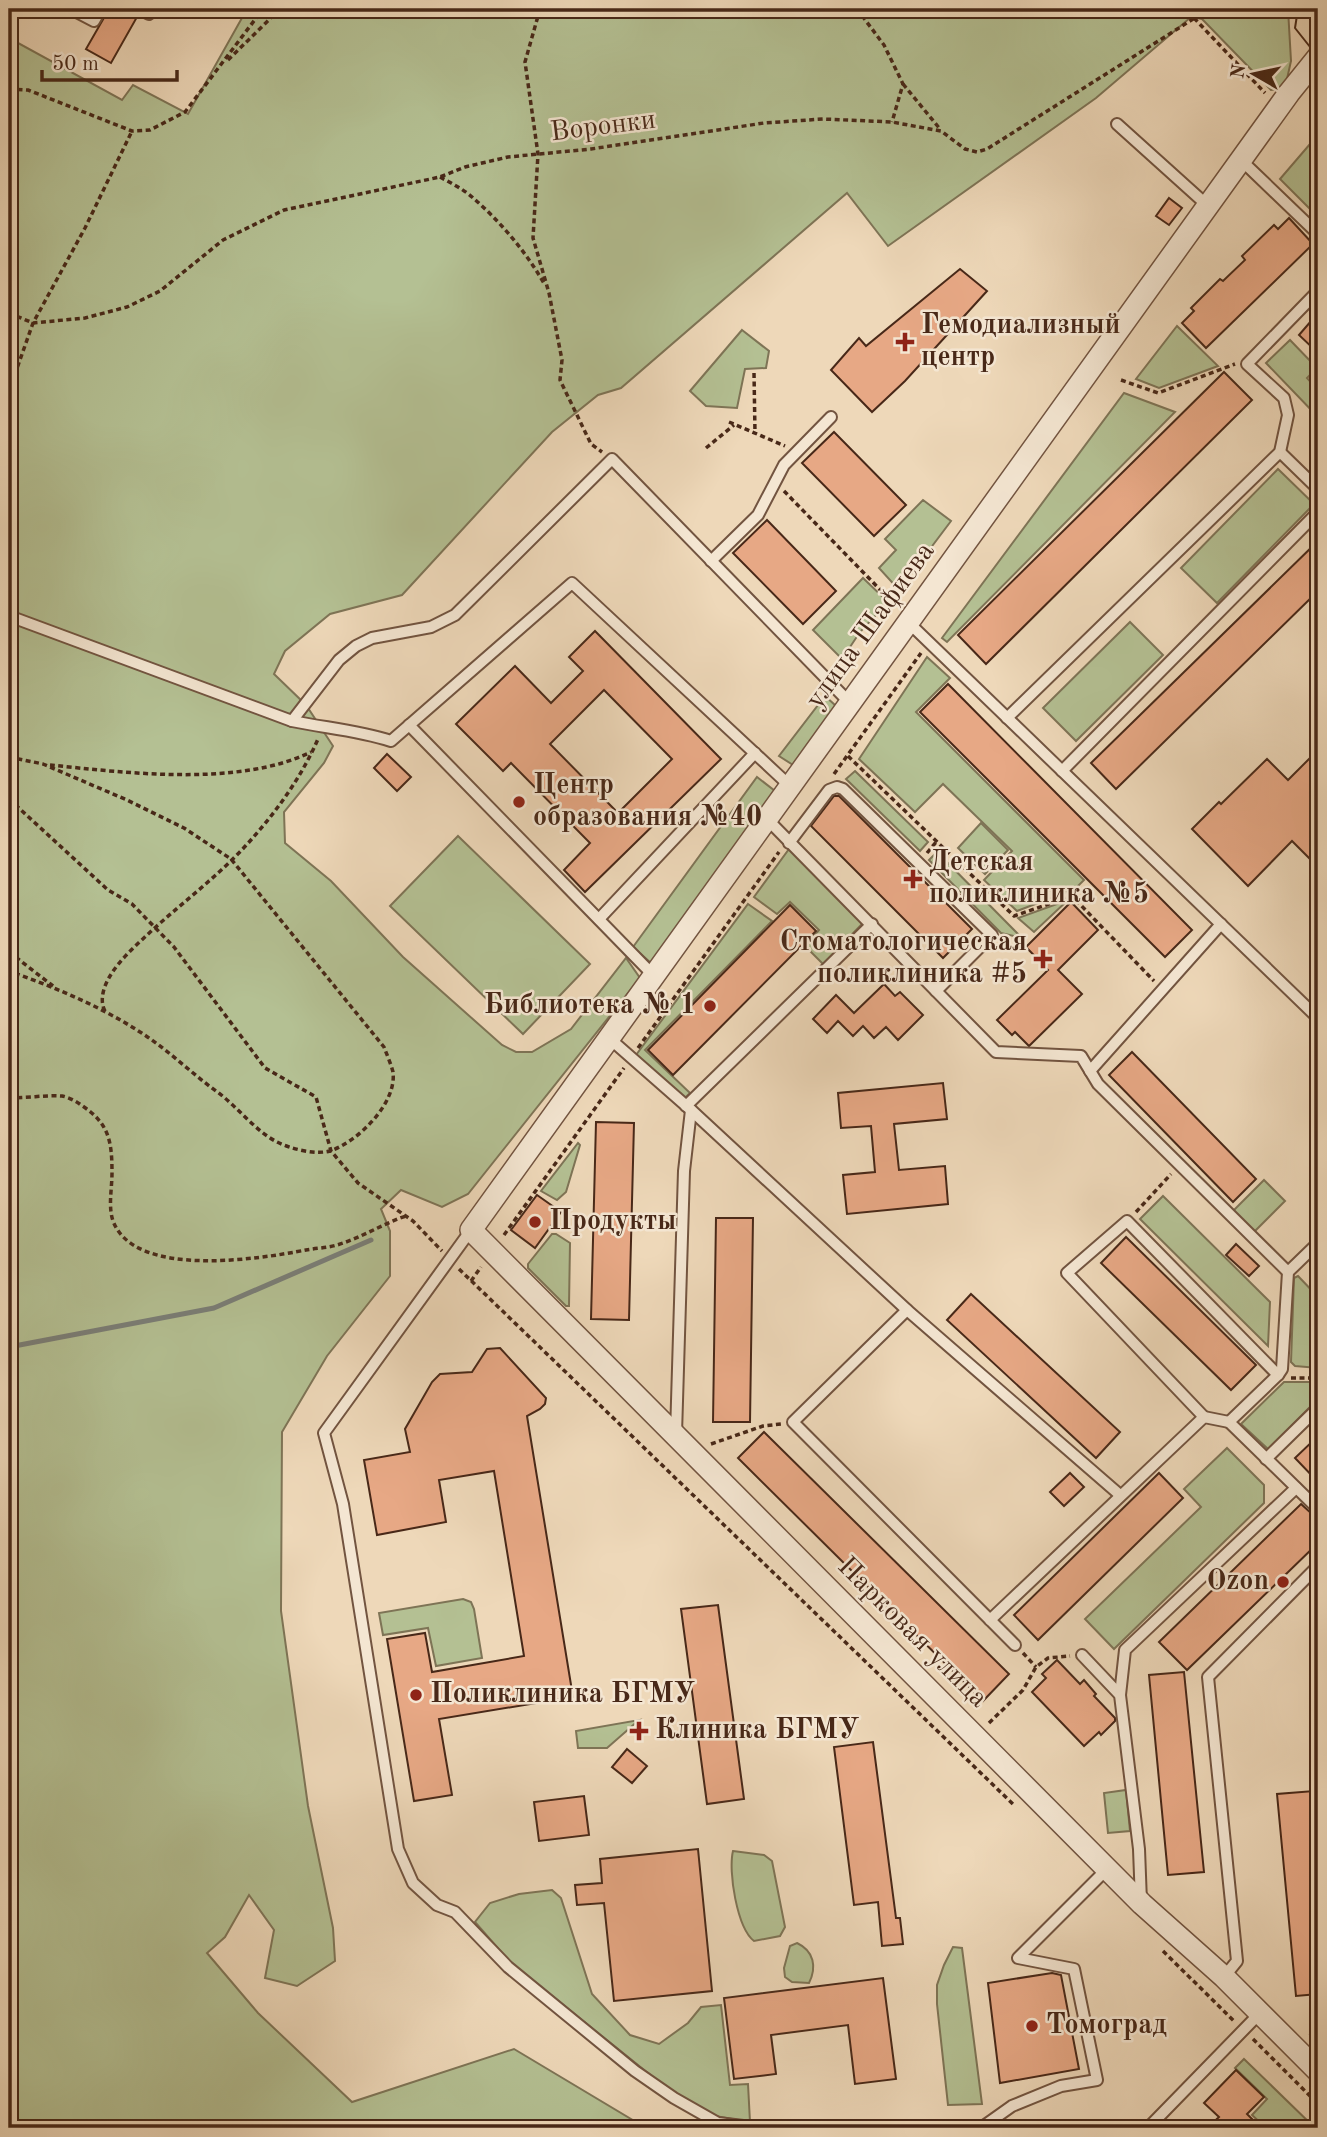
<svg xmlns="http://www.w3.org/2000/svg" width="1327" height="2137" font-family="'Old Standard TT',serif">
	<rect width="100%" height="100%" fill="#eed8b9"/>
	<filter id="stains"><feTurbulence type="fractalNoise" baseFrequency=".00286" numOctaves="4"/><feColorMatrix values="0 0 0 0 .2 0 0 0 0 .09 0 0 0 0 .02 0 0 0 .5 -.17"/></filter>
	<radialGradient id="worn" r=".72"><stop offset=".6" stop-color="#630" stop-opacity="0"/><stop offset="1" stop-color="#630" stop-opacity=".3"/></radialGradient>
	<!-- green -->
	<g fill="#b4c093" stroke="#7e7456" stroke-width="2">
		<polygon points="247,9 967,9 1011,15 1058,9 1288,9 1291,61 1285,88 1271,90 1202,19 1191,17 1096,98 888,246 847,193 621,388 598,395 552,432 402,595 330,614 285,651 274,674 306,705 333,746 324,763 284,812 285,843 331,881 403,957 502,1045 516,1052 532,1052 571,1029 626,958 640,978 468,1194 442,1207 401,1190 381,1209 390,1231 390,1276 327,1356 282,1432 281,1611 308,1806 333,1928 335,1961 297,1986 265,1978 274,1930 249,1895 225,1937 207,1953 258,2013 352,2102 514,2049 646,2128 9,2128 9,38 122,100 133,85 188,114"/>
		<polygon points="1316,137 1318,139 1318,217 1280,179"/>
		<polygon points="1177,326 1218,366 1159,388 1136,379"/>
		<polygon points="742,330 769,351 766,368 745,369 737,408 706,406 690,391"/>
		<polygon points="1290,340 1317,368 1307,378 1318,390 1317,416 1266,363"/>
		<polygon points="1124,393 1175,412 947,642 942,638"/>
		<polygon points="1278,469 1314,504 1217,603 1181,568"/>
		<polygon points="923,500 951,521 899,590 879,568 896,550 885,539"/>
		<polygon points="863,578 888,602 860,632 842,659 813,630"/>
		<polygon points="1130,622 1163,655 1076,741 1043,708"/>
		<polygon points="927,657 950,678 916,712 1084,880 1075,889 1017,911 984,880 1012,851 943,784 915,812 859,759"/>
		<polygon points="825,696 836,706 793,765 779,756"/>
		<polygon points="855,771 928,842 920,851 846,779"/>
		<polygon points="757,777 775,791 652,964 633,947"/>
		<polygon points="981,823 1008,850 985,874 958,848"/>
		<polygon points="458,836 590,964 523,1034 390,906"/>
		<polygon points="789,849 864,922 823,964 805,946 819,930 790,902 777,914 754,897"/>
		<polygon points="937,852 1022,938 1001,933 929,860"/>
		<polygon points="1068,900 1034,932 1018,918"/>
		<polygon points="748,904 772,921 645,1050 690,1093 685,1098 636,1055"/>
		<polygon points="578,1143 580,1145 566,1192 557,1200 541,1191"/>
		<polygon points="1264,1180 1285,1201 1254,1232 1233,1211"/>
		<polygon points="1163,1196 1270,1302 1268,1346 1140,1219"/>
		<polygon points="552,1234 556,1234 570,1243 569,1306 566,1306 528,1268 528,1264"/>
		<polygon points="1298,1276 1318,1297 1318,1368 1295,1366 1291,1362 1294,1278"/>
		<polygon points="1284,1382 1318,1382 1318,1399 1268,1449 1241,1424"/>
		<polygon points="1227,1448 1264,1485 1264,1503 1114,1649 1085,1619 1201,1507 1184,1489"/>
		<polygon points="463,1599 471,1602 474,1609 482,1658 436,1666 428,1628 383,1635 379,1613"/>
		<polygon points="639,1720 607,1748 578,1748 576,1731"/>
		<polygon points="1126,1790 1130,1831 1108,1833 1104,1793"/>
		<path d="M733 1851 764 1855 772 1861 785 1927 780 1936 754 1941C737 1928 728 1871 733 1851Z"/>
		<polygon points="552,1890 561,1898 592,1994 630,2035 659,2044 688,2023 701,2007 721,2005 730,2085 748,2084 750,2122 715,2116 669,2090 510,1962 475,1922 490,1903 519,1894"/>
		<path d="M797 1943C814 1951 817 1967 809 1983L792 1982 785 1977 784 1968 790 1946Z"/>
		<polygon points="953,1947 962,1948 982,2104 948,2105 937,2004 937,1985 944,1965"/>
		<polygon points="1244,2059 1315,2128 1266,2128 1252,2115 1267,2099 1235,2068"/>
	</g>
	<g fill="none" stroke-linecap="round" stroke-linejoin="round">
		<!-- stream -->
		<polyline stroke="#7a7e77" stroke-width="5" points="9,1347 214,1308 371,1240"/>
	</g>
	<!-- building -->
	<g fill="#e7a885" stroke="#482818" stroke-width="2" fill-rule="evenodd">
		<polygon points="109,9 122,9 137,17 111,63 86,49"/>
		<polygon points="1169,198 1182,208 1169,225 1156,216"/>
		<polygon points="1289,218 1313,244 1206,348 1182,323 1194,311 1191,308 1220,279 1223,281 1245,260 1242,256 1274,225 1278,229"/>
		<polygon points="960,269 987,291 905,381 872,412 831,370 859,338 866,346"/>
		<polygon points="1318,313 1318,353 1299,335"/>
		<polygon points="1224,372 1252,400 986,664 958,635"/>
		<polygon points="834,432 906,505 874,536 802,463"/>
		<polygon points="767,520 836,591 803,624 733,553"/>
		<polygon points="1318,541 1318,591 1116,789 1091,763"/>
		<path d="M595 631 721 759 585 892 564 870 590 843 511 763 503 771 456 724 515 666 551 703 583 671 569 657ZM604 690 672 759 618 813 550 744Z"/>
		<polygon points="948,684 1192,930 1165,957 920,712"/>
		<polygon points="1318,750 1318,867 1292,841 1248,886 1192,829 1219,802 1221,804 1267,759 1288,780"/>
		<polygon points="387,754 411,777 397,791 374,768"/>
		<polygon points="834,796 839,796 972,929 943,958 811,826"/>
		<polygon points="1071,902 1098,930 1058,970 1082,994 1029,1046 1015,1032 1012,1035 997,1020 1048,970 1026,947"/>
		<polygon points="790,905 816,931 673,1075 648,1050"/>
		<polygon points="884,984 895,996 900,992 923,1015 898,1040 886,1027 874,1038 863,1026 853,1036 838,1021 827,1033 813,1019 836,995 854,1013"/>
		<polygon points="1132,1052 1256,1179 1233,1202 1109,1075"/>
		<polygon points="943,1083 947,1119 894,1124 899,1170 945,1166 948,1204 847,1214 843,1175 875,1172 871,1126 841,1128 838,1093"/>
		<polygon points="596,1122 634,1123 629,1320 591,1319"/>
		<polygon points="537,1195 561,1212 535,1248 511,1230"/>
		<polygon points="716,1218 753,1218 750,1422 713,1422"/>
		<polygon points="1126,1237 1256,1365 1231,1390 1101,1263"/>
		<polygon points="1236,1244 1259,1266 1249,1276 1226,1255"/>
		<polygon points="971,1294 1120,1432 1096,1458 947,1320"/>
		<polygon points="500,1348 546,1398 545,1404 540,1409 527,1416 573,1697 439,1719 452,1795 414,1801 387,1639 425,1633 432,1672 524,1656 494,1471 439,1480 446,1522 377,1535 364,1460 410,1452 405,1429 432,1382 440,1374 472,1372 487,1349"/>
		<polygon points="764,1432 1009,1674 983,1701 738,1458"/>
		<polygon points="1318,1436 1318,1482 1295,1458"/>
		<polygon points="1070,1473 1084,1487 1064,1506 1050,1492"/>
		<polygon points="1159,1473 1183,1498 1038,1640 1014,1615"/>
		<polygon points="1301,1504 1313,1515 1318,1517 1318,1543 1187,1670 1159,1642"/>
		<polygon points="718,1605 744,1799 707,1804 681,1609"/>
		<polygon points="1057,1660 1080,1684 1084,1680 1096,1694 1094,1696 1115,1718 1115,1721 1101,1735 1099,1732 1084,1746 1032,1692 1046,1678 1042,1674"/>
		<polygon points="1184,1672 1204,1872 1168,1875 1149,1675"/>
		<polygon points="873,1742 896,1918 900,1918 903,1944 882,1946 878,1902 854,1905 834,1747"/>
		<polygon points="627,1749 647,1766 632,1783 612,1767"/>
		<polygon points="1314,1791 1318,1835 1318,1994 1296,1996 1277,1794"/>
		<polygon points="584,1796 589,1835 539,1841 534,1802"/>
		<polygon points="698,1849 712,1991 614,2001 604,1903 577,1905 575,1885 602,1883 600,1859"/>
		<polygon points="1052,1973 1061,1975 1079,2069 1000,2083 988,1983"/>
		<polygon points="883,1978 896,2079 855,2084 848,2025 771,2035 776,2074 734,2079 724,1998"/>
		<polygon points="1236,2070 1264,2097 1247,2114 1261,2128 1207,2128 1219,2117 1204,2103"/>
	</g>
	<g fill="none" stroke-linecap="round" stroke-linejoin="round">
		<defs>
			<g id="service">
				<polyline points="71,9 94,21 101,9"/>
				<polyline points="139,9 149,14"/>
				<polyline points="1117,124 1208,206"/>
				<polyline points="1241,160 1318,234"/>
				<polyline points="1280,452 1318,489"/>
				<polyline points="711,561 758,515 784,465 831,417"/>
				<path d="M9 616 292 721C325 728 358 730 391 741L572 583 790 786"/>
				<polyline points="908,622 1318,1018"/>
				<polyline points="1007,718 1280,452 1288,415 1284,398 1247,364 1318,291"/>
				<polyline points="292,721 339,660 356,646 372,638 431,627 455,615 612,459 850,703"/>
				<polyline points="409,725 654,976"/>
				<polyline points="1062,771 1318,512"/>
				<polyline points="767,819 996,1052 1081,1056 1098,1084 1288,1272"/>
				<polyline points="789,843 829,790 837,787 843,789 992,935 936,991"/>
				<polyline points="599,919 755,753"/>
				<polyline points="609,1038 691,1110 907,1310 1120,1495"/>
				<polyline points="1090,1071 1221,924"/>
				<polyline points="686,1106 872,924"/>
				<polyline points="471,1230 324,1433 343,1504 398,1849 413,1883 437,1905 455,1912 508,1967 635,2071 674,2098 718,2123 760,2128 860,2128"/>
				<polyline points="907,1310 793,1422 1015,1645"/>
				<polyline points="1204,1417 1067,1273 1127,1221 1278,1375"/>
				<polyline points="1229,1422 1318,1509"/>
				<polyline points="676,1434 684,1171 691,1110"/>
				<polyline points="1266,1459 1318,1408"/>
				<polyline points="990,1620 1204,1417 1229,1422 1278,1375 1282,1369 1288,1272 1318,1243"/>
				<polyline points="1082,1655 1120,1695 1139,1849 1141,1902"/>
				<polyline points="1120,1695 1125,1650 1296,1488"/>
				<polyline points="1224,1977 1237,1961 1208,1677 1318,1566"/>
				<polyline points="981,2128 1012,2106 1061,2086 1097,2080 1074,1969 1018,1958 1107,1869"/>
				<polyline points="1148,2128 1260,2013"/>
			</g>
			<polyline id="minor" points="1318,57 1289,93 471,1230 1142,1904 1224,1977 1318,2071"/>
		</defs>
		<!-- service casing -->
		<use href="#service" stroke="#725440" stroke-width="14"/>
		<!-- minor casing -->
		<use href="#minor" stroke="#725440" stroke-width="24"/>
		<!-- path -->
		<g stroke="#482818" stroke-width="3.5" stroke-dasharray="5 3.5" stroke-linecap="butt">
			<polyline points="540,9 525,62 538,154 533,238 549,293 562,360 560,380 591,444 602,452"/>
			<polyline points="857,9 884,45 903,84 892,122"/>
			<polyline points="1194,18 1265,93"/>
			<polyline points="228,60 280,9"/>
			<polyline points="903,84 940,129"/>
			<polyline points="9,89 28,90 132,131 150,130 185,112 263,9"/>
			<path d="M440 177C451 183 463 189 472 197 500 221 527 253 545 285"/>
			<polyline points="9,313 33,323 85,318 127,307 160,291 223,240 284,210 440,177 465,167 508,157 591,149 764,123 823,119 892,122 941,131 965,149 977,152 987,149 1209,9"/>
			<polyline points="754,373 755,433"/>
			<polyline points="1121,380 1158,393 1235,364"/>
			<polyline points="9,391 33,323 85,228 132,131"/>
			<polyline points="729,422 785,446"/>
			<polyline points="706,448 734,425"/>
			<polyline points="784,491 896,606"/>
			<polyline points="848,756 1014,916 1072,896 1154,981"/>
			<path d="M9 757 43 764 127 800 184 828 231 859 384 1047C387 1055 391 1064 393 1072 397 1104 357 1142 330 1151 315 1155 291 1149 277 1142 254 1130 237 1106 216 1091 190 1072 167 1049 140 1032 100 1006 54 987 9 971"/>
			<path d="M50 765C128 773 239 787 311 752"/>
			<polyline points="834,774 921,653"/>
			<polyline points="9,799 108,890 132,904 174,947 265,1068 316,1097 331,1151 358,1183 413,1221 442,1251"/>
			<polyline points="927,853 937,841"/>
			<polyline points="9,952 53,986"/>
			<path d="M105 1011C99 1000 104 986 110 976 119 961 133 948 146 936 180 904 219 876 250 841 277 811 302 776 318 739"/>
			<polyline points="638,1048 779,852"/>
			<path d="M9 1098C26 1098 45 1095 62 1096 68 1097 76 1101 81 1105 109 1123 112 1141 112 1173 112 1189 108 1206 113 1221 135 1279 259 1259 306 1250 316 1248 327 1248 337 1245 361 1238 382 1224 406 1216"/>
			<polyline points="1136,1212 1171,1174"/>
			<polyline points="504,1235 624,1068"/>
			<polyline points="459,1269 1015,1806"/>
			<polyline points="471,1281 481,1267"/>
			<polyline points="1291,1378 1318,1378"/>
			<polyline points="711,1444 763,1426 781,1424"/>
			<polyline points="1023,1653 1036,1667"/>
			<polyline points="989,1723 1023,1690 1036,1667 1048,1658 1070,1656"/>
			<polyline points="1163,1951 1235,2022"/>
			<polyline points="1313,2033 1318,2038"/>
			<polyline points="1310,2036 1318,2027"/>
			<polyline points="1253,2039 1318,2104"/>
		</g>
		<!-- service -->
		<use href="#service" stroke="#f4e6d2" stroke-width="10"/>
		<!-- minor -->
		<use href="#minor" stroke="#f4e6d2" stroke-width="21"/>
		<!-- tram -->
		<polyline stroke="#482818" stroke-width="2" points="1298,9 1295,28 1318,57"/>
	</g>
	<!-- markers -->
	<g fill="#8f2418" stroke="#f4e6d2" stroke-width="2.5">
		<path d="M901.5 331.5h7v7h7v7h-7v7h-7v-7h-7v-7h7z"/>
		<circle cx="519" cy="802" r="7"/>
		<path d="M909.5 868.5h7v7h7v7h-7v7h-7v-7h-7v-7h7z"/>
		<path d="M1039.5 948.5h7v7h7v7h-7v7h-7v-7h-7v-7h7z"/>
		<circle cx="710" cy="1006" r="7"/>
		<circle cx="535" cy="1222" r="7"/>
		<circle cx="1283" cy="1582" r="7"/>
		<circle cx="416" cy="1695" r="7"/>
		<path d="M635.5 1720.5h7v7h7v7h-7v7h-7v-7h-7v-7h7z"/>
		<circle cx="1032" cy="2026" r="7"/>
	</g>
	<g text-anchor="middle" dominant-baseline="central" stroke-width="5" stroke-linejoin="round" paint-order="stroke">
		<!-- street labels -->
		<g font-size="28" fill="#482818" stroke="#f4e6d2">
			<text transform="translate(603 127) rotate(-7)">Воронки</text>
			<text transform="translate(871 626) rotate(-54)">улица Шафиева</text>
			<text transform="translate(912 1633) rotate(45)">Парковая улица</text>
		</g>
		<!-- poi labels -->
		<g font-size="28" font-weight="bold" fill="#482818" stroke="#f4e6d2" text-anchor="start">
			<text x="921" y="326">Гемодиализный<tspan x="921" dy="32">центр</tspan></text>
			<text x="533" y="786">Центр<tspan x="533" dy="32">образования №40</tspan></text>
			<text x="929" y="863">Детская<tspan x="929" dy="32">поликлиника №5</tspan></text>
			<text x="1027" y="943" text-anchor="end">Стоматологическая<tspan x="1027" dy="32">поликлиника #5</tspan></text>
			<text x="696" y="1006" text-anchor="end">Библиотека № 1</text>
			<text x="549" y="1222">Продукты</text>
			<text x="1269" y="1582" text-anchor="end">Ozon</text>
			<text x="430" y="1695">Поликлиника БГМУ</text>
			<text x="655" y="1731">Клиника БГМУ</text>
			<text x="1046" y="2026">Томоград</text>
		</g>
	</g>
	<!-- margin -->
	<rect width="1327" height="2137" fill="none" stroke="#eed8b9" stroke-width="35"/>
	<rect x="10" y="10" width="1306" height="2116" fill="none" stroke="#482818" stroke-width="3.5"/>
	<rect x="18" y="18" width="1292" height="2102" fill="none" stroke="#482818" stroke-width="2"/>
	<!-- north arrow -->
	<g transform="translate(1254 74) rotate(279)" stroke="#f4e6d2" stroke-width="5" paint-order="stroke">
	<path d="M0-5L12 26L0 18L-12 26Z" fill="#482818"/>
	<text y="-10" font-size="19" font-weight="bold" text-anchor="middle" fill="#482818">N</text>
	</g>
	<!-- scale -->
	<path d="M42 70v10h135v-10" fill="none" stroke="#482818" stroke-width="3.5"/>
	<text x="52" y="70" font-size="21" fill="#482818" stroke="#f4e6d2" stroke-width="5" paint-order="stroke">50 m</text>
	<rect width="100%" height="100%" filter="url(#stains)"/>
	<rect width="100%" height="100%" fill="url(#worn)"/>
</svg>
